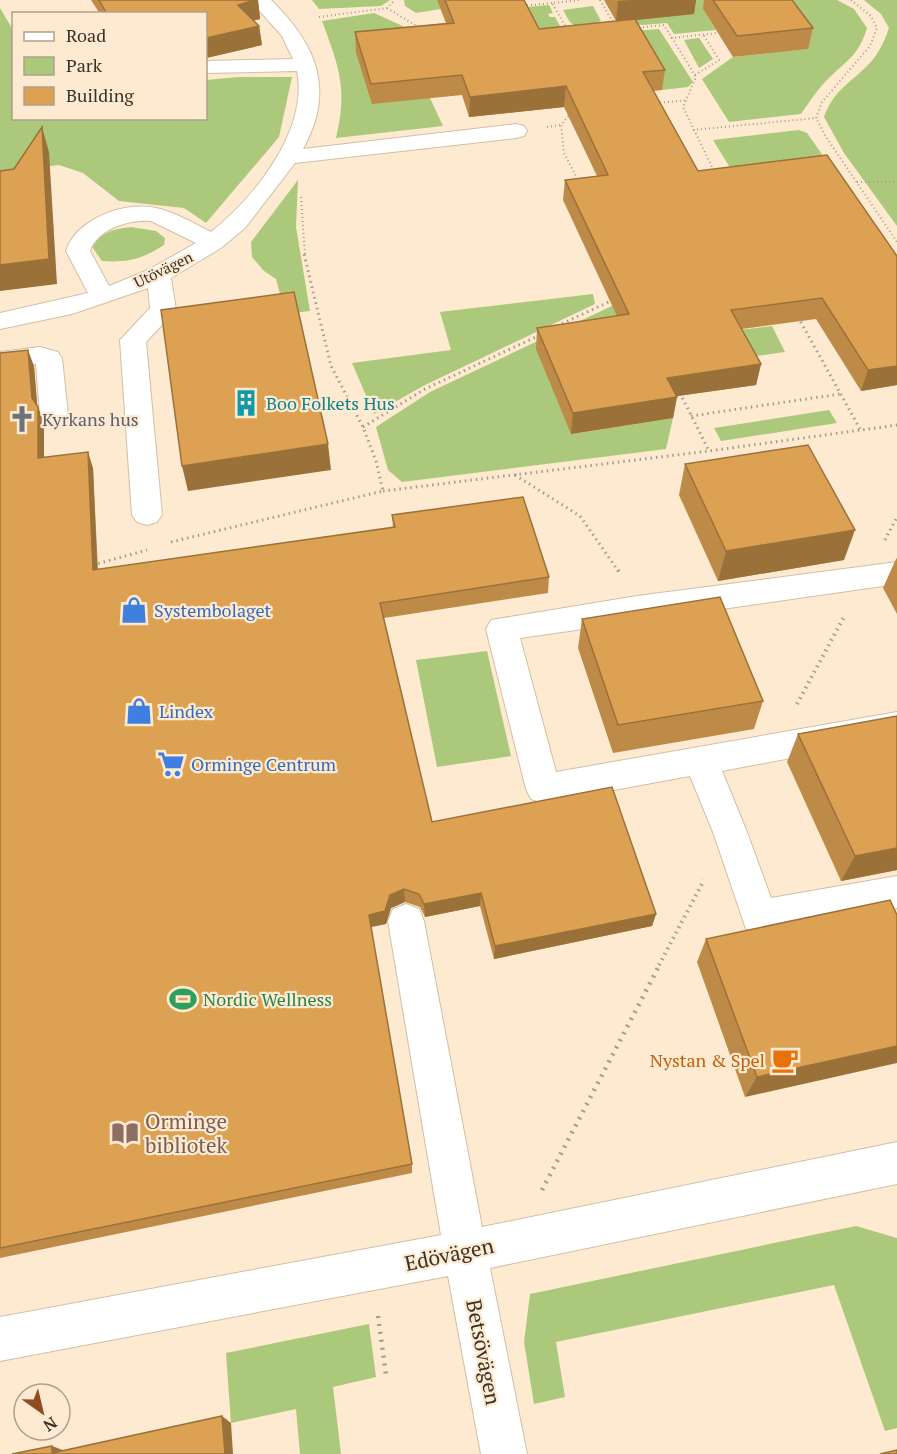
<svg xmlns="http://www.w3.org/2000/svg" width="897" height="1454" font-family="'PT Serif',serif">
	<rect width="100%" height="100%" fill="#fdead1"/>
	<!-- green -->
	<g fill="#acc87b">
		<polygon points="312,0 390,0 381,6 319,9"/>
		<polygon points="404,0 437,0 441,9 416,13 405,6"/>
		<path d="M684 0H837L854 9 867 28C859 54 849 59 831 76 819 87 810 101 801 114L729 122 702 79 733 57 807 49 703 9 716 30 674 34 667 23 642 25 625 21Z"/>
		<path d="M864 0H897V226L844 153 824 117C833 92 847 85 865 68 877 57 884 43 889 28L881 14Z"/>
		<polygon points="549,5 553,13 548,14 550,17 555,17 561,28 532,42 517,8"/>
		<path d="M593 6 601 21C595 24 577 29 571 23 568 20 565 13 563 10Z"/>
		<polygon points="0,8 13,30 14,118 206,118 206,80 239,77 292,77 279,137 206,223 184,208 119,201 83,173 59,165 0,172"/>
		<path d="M374 13 418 33 430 98 443 126 336 138C348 89 339 67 322 21Z"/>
		<polygon points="659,29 693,82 688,87 662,90 623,32"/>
		<polygon points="699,38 713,59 699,68 684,40"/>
		<polygon points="799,130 807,133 831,167 737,179 713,140"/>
		<polygon points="298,180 296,227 310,311 275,315 273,297 280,294 276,279 264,271 252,257 251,242"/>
		<path d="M131 227 156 231 165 238 164 245C143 259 126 263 102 261L92 247C101 232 114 229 131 227Z"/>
		<polygon points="593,294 595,304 423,386 374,414 352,363 451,350 440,312"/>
		<polygon points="616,304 632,334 572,434 673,418 666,449 402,482 388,470 376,427 430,392"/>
		<polygon points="772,326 785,352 707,363 676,338"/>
		<polygon points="829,410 837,423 721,441 714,428"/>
		<polygon points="487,651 511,756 437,767 416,660"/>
		<polygon points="856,1226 897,1238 897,1428 885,1431 834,1285 556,1342 565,1397 534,1404 524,1342 530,1294"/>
		<polygon points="369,1324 376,1377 333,1387 341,1454 300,1454 296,1409 231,1423 226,1353"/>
	</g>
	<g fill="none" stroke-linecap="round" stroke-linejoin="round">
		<defs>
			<g id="minor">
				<path d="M250 0H271C316 44 336 89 303 149L516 124 524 126 527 131 524 136 516 138 295 163 245 228 221 248 171 278 176 310 146 342 162 515 157 522 147 525 137 522 132 515 120 340 150 308 148 288 72 314 0 329V313L88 293 66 251C76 219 124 201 156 208 175 212 193 223 211 232 254 198 309 130 297 71L206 73V61H208L293 59 282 36ZM151 221 196 243 148 270 109 286 90 251C97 229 130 219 151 221Z"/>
				<polygon points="40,347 58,352 62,358 68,415 64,421 54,424 44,421 40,415 36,364 0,368 0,352"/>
				<polygon points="897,562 897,584 520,638 556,772 897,712 897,738 722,771 747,832 771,898 897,876 897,908 759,934 746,929 713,832 690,776 543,803 531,799 526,789 486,629 491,620 637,596"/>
				<polygon points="406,904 419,909 424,921 482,1227 897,1142 897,1184 490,1268 527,1454 481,1454 448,1276 0,1361 0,1317 441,1235 388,921 393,909"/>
			</g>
		</defs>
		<!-- minor casing -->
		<use href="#minor" stroke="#d1bfa6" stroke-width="2"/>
		<!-- path-far3 -->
		<g stroke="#a99b89" stroke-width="2" stroke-dasharray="1 3" stroke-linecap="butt">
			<polyline points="600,0 614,24"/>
			<polyline points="851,0 871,16 877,28 870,46 822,102 816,118 826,137 897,242"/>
			<polyline points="523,6 553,3"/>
			<polyline points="387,8 420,28"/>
			<polyline points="319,17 387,8 395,0"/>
			<polyline points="635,28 664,25 696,77 683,107 715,173"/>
			<polyline points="567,29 552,3 581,0"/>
			<polyline points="671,38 718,33"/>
			<polyline points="695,75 719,60 703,34"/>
			<polyline points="656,103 688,100"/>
			<polyline points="571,113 561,125 564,153 579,182"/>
			<polyline points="547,127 561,125"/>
			<polyline points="693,130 816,118"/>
			<polyline points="857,182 897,182"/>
			<polyline points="301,197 305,255"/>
		</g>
		<!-- path-far2 -->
		<g stroke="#a99b89" stroke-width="3" stroke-dasharray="1.5 4" stroke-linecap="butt">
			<polyline points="798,317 860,429"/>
			<polyline points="557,326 613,300"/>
			<polyline points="680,393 709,451"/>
			<polyline points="691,416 840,394"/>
			<polyline points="363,427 425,389 540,335"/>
			<polyline points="515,475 580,516 619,572"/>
			<polyline points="383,491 709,451 897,425"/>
			<polyline points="885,540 897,517"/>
			<polyline points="171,542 383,491 376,461 363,427 331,366 304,254"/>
			<polyline points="93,565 147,550"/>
		</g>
		<!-- path-far1 -->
		<g stroke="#a99b89" stroke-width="4" stroke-dasharray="1.5 4.5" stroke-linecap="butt">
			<polyline points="618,570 621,575"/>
			<polyline points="797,704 845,615"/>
			<polyline points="659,965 704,880"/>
		</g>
		<!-- path -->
		<g stroke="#a99b89" stroke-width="4.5" stroke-dasharray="2 6" stroke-linecap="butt">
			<polyline points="542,1190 660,964"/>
			<polyline points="378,1316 386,1375"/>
		</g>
		<!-- minor -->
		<use href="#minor" fill="#fff" fill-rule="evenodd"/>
	</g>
	<!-- wall -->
	<g fill="#be8a47">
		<polygon points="91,0 258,0 260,19 254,20 259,26 262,45 206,58 206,14 100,14"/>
		<polygon points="437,0 524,0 539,29 616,21 604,0 696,0 694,14 636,20 665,70 662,90 653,91 698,171 827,155 897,385 861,391 816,319 742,329 761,364 756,385 677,396 673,418 571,434 536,349 537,328 617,316 563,200 565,180 597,176 564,107 469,117 462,95 372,104 356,53 355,32 446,23"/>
		<polygon points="704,0 792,0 813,28 808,49 733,57 703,9"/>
		<polygon points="0,353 34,366 37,405 44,423 44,457 93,468 98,570 393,528 392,515 549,577 548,593 384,618 432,822 656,914 652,926 494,959 480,906 425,917 420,907 405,902 391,908 386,924 371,927 412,1164 412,1173 0,1258"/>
		<polygon points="685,464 844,560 718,581 679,495"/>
		<polygon points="897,558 897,614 883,588 896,559"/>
		<polygon points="582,619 763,701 754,729 613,753 578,648"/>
		<polygon points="897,716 897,870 841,881 787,762 798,734"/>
		<polygon points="890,900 745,1097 697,962 706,939"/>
	</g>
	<!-- shaded-wall -->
	<g fill="#9b713a">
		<polygon points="255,0 258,0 260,19 240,24 238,5"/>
		<polygon points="630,0 696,0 694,14 616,22 618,1"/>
		<polygon points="259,26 262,45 206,58 206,38"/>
		<polygon points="566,86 564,107 469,117 470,97"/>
		<polygon points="42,127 49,152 57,284 0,291 0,265"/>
		<polygon points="28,350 34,366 38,415 32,398"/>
		<polygon points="761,364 756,385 664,398 667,378"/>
		<polygon points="897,366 897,385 861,391 868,370"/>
		<polygon points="677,397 673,418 571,434 573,413"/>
		<polygon points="38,407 44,423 44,474 38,458"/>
		<polygon points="328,444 331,470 188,491 182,466"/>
		<polygon points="88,452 93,468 98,586 93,570"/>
		<polygon points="855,530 844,560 718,581 726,551"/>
		<polygon points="897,848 897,870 841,881 855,856"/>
		<polygon points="404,889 405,902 391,908 386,924 370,927 369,915 390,895"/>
		<polygon points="481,893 480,906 425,917 424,904"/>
		<polygon points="656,914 652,926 494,959 495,946"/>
		<polygon points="897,1046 897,1063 745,1097 757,1077"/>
		<polygon points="222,1416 231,1423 233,1454 225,1454"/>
		<polygon points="52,1446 68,1452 52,1453"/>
	</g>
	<!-- building -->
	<g fill="#dda153" stroke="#9b713a" stroke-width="1.5">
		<polygon points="99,0 255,0 238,5 259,26 206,38 206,14 107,14"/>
		<polygon points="445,0 524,0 539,29 635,19 665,70 643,72 698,171 827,155 897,256 897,366 868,370 822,298 731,310 761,364 667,378 677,397 573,413 537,328 629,314 565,180 608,175 566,86 470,97 462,75 371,84 355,32 454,23"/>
		<polygon points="713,0 792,0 813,28 737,36"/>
		<polygon points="42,127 49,259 0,265 0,171 14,169"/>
		<polygon points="294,292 328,444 182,466 161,310"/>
		<polygon points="28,350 32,398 38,407 38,458 88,452 93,570 395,527 392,515 523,497 549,577 380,603 432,822 612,787 656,914 495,946 481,893 424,904 419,894 404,889 390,895 385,911 369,915 412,1164 0,1248 0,353"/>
		<polygon points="808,445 855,530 726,551 685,464"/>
		<polygon points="720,597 763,701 618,725 582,619"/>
		<polygon points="897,716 897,848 855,856 798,734"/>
		<polygon points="890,900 897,915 897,1046 757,1077 706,939"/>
		<polygon points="222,1416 225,1454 12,1454 52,1446 52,1453"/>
		<polygon points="897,1450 897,1454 880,1454"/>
	</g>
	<!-- icons -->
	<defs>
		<symbol id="building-bare" viewBox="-9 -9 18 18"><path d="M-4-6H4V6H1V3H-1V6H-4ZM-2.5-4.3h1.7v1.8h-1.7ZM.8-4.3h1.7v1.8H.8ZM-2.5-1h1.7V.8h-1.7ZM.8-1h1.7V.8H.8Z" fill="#0f9aa8" stroke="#fdead1" stroke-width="2.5" paint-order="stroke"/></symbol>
		<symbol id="church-bare" viewBox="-9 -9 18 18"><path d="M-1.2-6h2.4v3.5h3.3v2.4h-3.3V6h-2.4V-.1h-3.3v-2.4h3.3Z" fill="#6b7280" stroke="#fdead1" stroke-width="2.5" paint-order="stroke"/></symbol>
		<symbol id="shop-bare" viewBox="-9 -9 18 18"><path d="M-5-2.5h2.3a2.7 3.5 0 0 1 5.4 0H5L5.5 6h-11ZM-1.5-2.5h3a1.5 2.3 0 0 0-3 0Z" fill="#3f7fe0" stroke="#fdead1" stroke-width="2.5" paint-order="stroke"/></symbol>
		<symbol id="supermarket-bare" viewBox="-9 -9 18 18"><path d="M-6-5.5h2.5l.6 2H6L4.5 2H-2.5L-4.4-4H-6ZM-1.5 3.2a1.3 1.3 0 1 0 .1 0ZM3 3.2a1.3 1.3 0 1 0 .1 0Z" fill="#3f7fe0" stroke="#fdead1" stroke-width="2.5" paint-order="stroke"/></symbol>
		<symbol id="stadium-bare" viewBox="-9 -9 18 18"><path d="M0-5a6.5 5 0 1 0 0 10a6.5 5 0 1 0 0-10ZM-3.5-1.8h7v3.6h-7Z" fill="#2e9e5b" stroke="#fdead1" stroke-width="2.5" paint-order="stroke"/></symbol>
		<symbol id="cafe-bare" viewBox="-9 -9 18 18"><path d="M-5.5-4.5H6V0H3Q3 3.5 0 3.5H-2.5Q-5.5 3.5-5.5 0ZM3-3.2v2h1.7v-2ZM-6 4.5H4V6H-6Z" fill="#e8710a" stroke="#fdead1" stroke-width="2.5" paint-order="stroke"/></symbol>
		<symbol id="library-bare" viewBox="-9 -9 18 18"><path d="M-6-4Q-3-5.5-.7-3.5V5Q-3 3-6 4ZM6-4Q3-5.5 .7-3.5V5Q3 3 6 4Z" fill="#8d6e63" stroke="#fdead1" stroke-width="2.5" paint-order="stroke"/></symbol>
	</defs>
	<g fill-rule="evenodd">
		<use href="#building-bare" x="227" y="384" width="38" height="38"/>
		<use href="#church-bare" x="3" y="400" width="38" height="38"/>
		<use href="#shop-bare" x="115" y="591" width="38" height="38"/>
		<use href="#shop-bare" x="120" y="692" width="38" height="38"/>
		<use href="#supermarket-bare" x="152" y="745" width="38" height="38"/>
		<use href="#stadium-bare" x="164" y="980" width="38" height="38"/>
		<use href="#cafe-bare" x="766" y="1041" width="38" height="38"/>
		<use href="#library-bare" x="106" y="1114" width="38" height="38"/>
	</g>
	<g text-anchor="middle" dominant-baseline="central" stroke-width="4.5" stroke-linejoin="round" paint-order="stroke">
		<!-- far-street labels -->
		<g font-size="15" fill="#393228" stroke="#fdead1">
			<text transform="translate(163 269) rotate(-26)">Utövägen</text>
		</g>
		<!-- culture labels -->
		<g font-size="18" fill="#0d838f" stroke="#fdead1" text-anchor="start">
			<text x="266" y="403">Boo Folkets Hus</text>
		</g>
		<!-- worship labels -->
		<g font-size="18" fill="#5b616d" stroke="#fdead1" text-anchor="start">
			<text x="42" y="419">Kyrkans hus</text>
		</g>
		<!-- shop labels -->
		<g font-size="18" fill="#366cbe" stroke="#fdead1" text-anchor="start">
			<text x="154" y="610">Systembolaget</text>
			<text x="159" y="711">Lindex</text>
			<text x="191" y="764">Orminge Centrum</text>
		</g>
		<!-- leisure labels -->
		<g font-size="18" fill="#27864d" stroke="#fdead1" text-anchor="start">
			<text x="203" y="999">Nordic Wellness</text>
		</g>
		<!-- food labels -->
		<g font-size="18" fill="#c56008" stroke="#fdead1" text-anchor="end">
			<text x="765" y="1060">Nystan &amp; Spel</text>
		</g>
		<!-- near-education labels -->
		<g font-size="21" fill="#785e54" stroke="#fdead1" text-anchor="start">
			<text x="145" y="1121">Orminge<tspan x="145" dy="24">bibliotek</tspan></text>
		</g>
		<!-- near-street labels -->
		<g font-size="21" fill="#393228" stroke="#fdead1">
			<text transform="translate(449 1254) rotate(-12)">Edövägen</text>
			<text transform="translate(484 1352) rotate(79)">Betsövägen</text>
		</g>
	</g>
	<!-- legend -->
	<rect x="12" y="12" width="195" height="108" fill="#fdead1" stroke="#afa08d" stroke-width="1.5"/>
	<rect x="24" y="32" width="30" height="9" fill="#ffffff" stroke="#afa08d" stroke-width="1.5"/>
	<text x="66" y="42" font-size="18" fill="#393228">Road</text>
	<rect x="24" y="57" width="30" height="18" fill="#acc87b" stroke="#afa08d" stroke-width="1.5"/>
	<text x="66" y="72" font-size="18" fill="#393228">Park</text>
	<rect x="24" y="87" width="30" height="18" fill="#dda153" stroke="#afa08d" stroke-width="1.5"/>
	<text x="66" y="102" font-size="18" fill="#393228">Building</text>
	<!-- north arrow -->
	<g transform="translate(42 1412) rotate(146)"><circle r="28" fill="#fdead1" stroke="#afa08d" stroke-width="1.5"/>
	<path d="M0-4.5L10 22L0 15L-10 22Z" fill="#904b21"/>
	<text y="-9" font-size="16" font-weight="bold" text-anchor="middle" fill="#393228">N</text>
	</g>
</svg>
